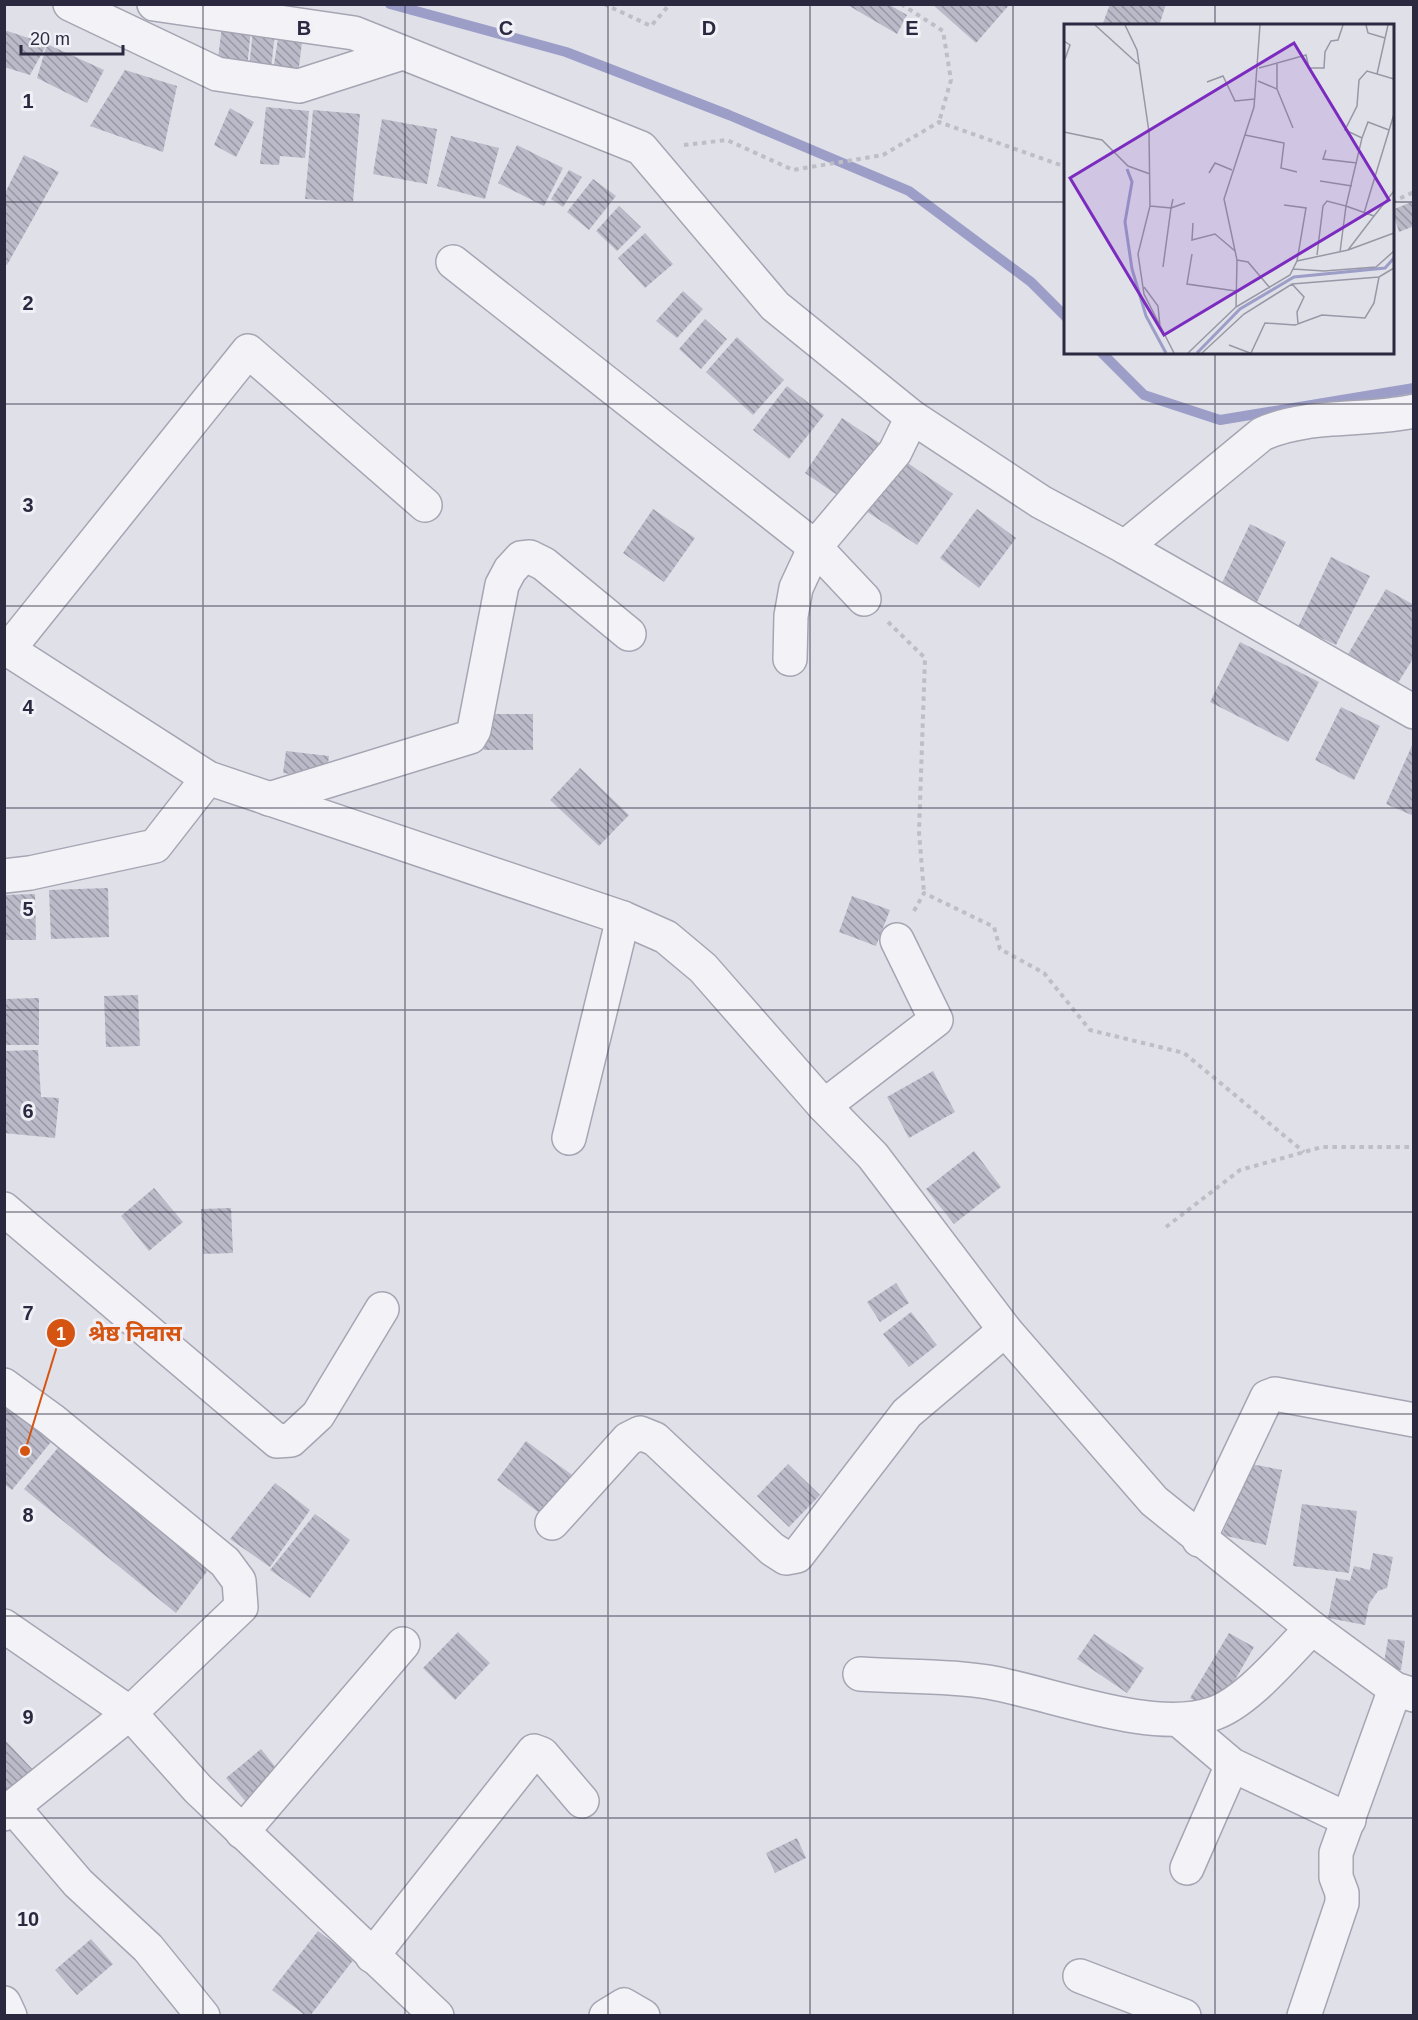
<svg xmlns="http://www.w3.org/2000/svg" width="1418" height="2020" font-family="Arial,'Noto Sans Devanagari',sans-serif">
	<defs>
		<pattern id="building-back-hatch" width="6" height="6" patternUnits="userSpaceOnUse" patternTransform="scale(1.5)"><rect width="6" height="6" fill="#bbbac8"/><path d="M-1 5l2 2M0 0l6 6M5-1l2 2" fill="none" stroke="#9897a4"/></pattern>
	</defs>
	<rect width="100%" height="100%" fill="#e0e0e9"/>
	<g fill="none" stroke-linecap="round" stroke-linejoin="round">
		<!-- stream -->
		<g stroke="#9c9ec8" stroke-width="10">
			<polyline points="390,4 566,52 729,115 909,191 1031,282 1066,317"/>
			<polyline points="1101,352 1144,395 1220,420 1414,388"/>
		</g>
	</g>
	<!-- building -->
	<g fill="url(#building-back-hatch)">
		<polygon points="846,4 888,4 907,15 897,34"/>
		<polygon points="932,4 1010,4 976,43"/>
		<polygon points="1110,4 1166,4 1159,26 1102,26"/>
		<polygon points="222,27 251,29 247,68 217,65"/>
		<polygon points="4,30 47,44 104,70 87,103 37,78 47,44 30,75 4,67"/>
		<polygon points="253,30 275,32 271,70 249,68"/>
		<polygon points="279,32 303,35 298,74 273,71"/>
		<polygon points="125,70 177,86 163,152 90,126"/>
		<polygon points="266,107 309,111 305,158 280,156 279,165 260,164"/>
		<polygon points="230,108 254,122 236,157 214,145"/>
		<polygon points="313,110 360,114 353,202 305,199"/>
		<polygon points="382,119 437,129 427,184 373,174"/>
		<polygon points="451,136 499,148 485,199 437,186"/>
		<polygon points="517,145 563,168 544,206 498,183"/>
		<polygon points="24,155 59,172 7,265 4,264 4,195"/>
		<polygon points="569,170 582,177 563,207 551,199"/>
		<polygon points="593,179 616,196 589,230 567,212"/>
		<polygon points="1414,201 1414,226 1399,232 1392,210"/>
		<polygon points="619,206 641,227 617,251 596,231"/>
		<polygon points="645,233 673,264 645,288 618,258"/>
		<polygon points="683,291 703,309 677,338 656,321"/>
		<polygon points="705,319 727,339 701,369 679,349"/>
		<polygon points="737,337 784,380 753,415 706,372"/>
		<polygon points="787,386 824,415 789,459 753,430"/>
		<polygon points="842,418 884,446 846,501 805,473"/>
		<polygon points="899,457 953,494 917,545 863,509"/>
		<polygon points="653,509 695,538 664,582 623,553"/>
		<polygon points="977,509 1016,538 979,588 940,558"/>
		<polygon points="1250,524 1286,542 1257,602 1221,585"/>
		<polygon points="1331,557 1370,576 1336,645 1298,627"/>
		<polygon points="1386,589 1414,605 1414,657 1393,691 1344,661"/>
		<polygon points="1240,642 1319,682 1288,742 1210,702"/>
		<polygon points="1341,707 1380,726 1354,780 1315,760"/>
		<rect x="484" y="714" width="49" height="36"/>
		<polygon points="1414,741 1414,816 1386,804"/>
		<polygon points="286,751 329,756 326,779 283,773"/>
		<polygon points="580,768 629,815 599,846 550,800"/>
		<polygon points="108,888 109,937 51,939 49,890"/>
		<polygon points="35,894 36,940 4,940 4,895"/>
		<polygon points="852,896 890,910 876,946 839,932"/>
		<polygon points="138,995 140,1046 106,1047 104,996"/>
		<polygon points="39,998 39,1045 4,1045 4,999"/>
		<polygon points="38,1050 41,1097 59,1098 55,1138 4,1133 4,1051"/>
		<polygon points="933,1071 955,1112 909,1138 887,1097"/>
		<polygon points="974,1151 1001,1187 954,1224 926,1189"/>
		<polygon points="154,1188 183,1222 149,1251 121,1216"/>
		<polygon points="231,1208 233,1253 203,1254 201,1209"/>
		<polygon points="896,1283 909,1303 880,1322 867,1302"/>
		<polygon points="911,1312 937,1345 909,1367 883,1334"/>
		<polygon points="17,1395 55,1437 12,1490 4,1484 4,1411"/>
		<polygon points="526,1441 583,1483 552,1523 497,1480"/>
		<polygon points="61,1444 211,1566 176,1613 24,1489"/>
		<polygon points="788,1464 820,1495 789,1527 757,1496"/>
		<polygon points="1251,1464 1282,1470 1266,1545 1222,1535"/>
		<polygon points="275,1483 310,1510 270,1567 230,1539"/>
		<polygon points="1302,1504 1357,1511 1349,1573 1293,1566"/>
		<polygon points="315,1514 350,1540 310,1598 270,1570"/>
		<polygon points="1373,1553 1393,1557 1387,1588 1378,1591 1369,1604 1365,1625 1328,1618 1336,1578 1350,1581 1354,1566 1370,1570"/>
		<polygon points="458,1632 490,1663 455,1700 423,1668"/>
		<polygon points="1229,1633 1254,1647 1216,1713 1190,1698"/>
		<polygon points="1094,1634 1144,1668 1127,1693 1077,1659"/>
		<polygon points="1388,1639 1405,1641 1401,1670 1383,1668"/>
		<polygon points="4,1739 36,1773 4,1803"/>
		<polygon points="261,1749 281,1774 247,1803 226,1778"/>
		<polygon points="797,1838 806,1858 775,1873 766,1853"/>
		<polygon points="318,1931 354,1959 310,2016 306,2016 272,1990"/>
		<polygon points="91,1939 113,1964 77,1995 55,1970"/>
	</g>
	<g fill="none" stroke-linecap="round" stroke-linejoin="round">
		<defs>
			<g id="minor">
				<polyline points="70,4 217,74 299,86 402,53"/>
				<polyline points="154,4 354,33 641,148 775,306 912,417 1041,502 1125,547 1414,712"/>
				<polyline points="453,262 815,547 895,452 912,417"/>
				<path d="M1125 547 1262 434C1308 413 1364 422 1414 411"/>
				<polyline points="4,647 208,778 623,918 666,937 703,968 824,1106 873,1156 1005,1330 1154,1501 1312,1628 1395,1689 1414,1695"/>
				<polyline points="8,650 248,351 425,505"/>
				<polyline points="790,659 791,616 796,588 815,547 864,599"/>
				<polyline points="269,799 470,737 474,730 502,585 510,570 521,558 530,557 544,564 629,634"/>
				<polyline points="4,876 30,873 155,846 208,778"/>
				<polyline points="824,1106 936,1020 897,940"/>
				<polyline points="569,1138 623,918"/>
				<polyline points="4,1209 277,1441 291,1440 318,1415 382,1309"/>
				<polyline points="4,1385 52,1420 225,1562 239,1581 241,1607 130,1713 4,1626"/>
				<polyline points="552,1523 628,1439 640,1433 655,1439 772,1549 786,1558 797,1556 907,1413 1005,1330"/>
				<polyline points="1199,1540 1267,1397 1275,1394 1414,1420"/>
				<path d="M860 1674C902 1677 946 1675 988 1682 1051 1693 1151 1734 1212 1714 1247 1703 1286 1654 1312 1628"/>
				<polyline points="1179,1720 1232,1765 1349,1820"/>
				<polyline points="13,1807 78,1883 148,1948 203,2016"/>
				<polyline points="4,1814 130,1713 198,1789 437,2016"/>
				<polyline points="242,1832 403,1644"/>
				<polyline points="1187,1868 1232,1765"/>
				<polyline points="372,1956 534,1751 542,1754 582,1801"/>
				<polyline points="1080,1976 1184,2016"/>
				<polyline points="4,2003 10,2016"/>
				<polyline points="606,2016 624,2005 643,2016"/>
				<polyline points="1304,2016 1342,1903 1342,1893 1336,1877 1336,1853 1395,1689"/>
			</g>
		</defs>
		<!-- minor casing -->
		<use href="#minor" stroke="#a6a5b3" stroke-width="36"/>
		<!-- path -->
		<g stroke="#bfbec7" stroke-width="4" stroke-dasharray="4.5 4.5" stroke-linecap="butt">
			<polyline points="604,4 651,26 670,4"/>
			<polyline points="901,4 943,31 951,80 939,122"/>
			<polyline points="684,145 727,140 793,170 883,155 939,122 1066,167"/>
			<polyline points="1392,202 1414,192"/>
			<polyline points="888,622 925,658 919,832 924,893"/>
			<polyline points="914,911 924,893 994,927 1000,949 1044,973 1090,1030 1184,1053 1304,1152"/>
			<polyline points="1166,1227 1240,1170 1322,1147 1414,1147"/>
		</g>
		<!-- minor -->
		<use href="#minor" stroke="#f3f3f7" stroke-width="33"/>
	</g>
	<!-- grid -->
	<path fill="none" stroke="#2b2940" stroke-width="1.5" stroke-opacity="0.55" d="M203 4V2016M405 4V2016M608 4V2016M810 4V2016M1013 4V2016M1215 4V26M4 202H1066M1392 202H1414M1215 352V2016M4 404H1414M4 606H1414M4 808H1414M4 1010H1414M4 1212H1414M4 1414H1414M4 1616H1414M4 1818H1414"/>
	<!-- overview -->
	<g transform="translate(1064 24)">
		<rect width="330" height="330" fill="#e0e0e9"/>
		<path fill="none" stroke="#9c9ec8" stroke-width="3" d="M63 145 68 158 61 198 68 245 82 292 102 329M133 329 176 285 230 253 321 244 330 234"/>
		<path fill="none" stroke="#9897a5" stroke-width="1.5" d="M31 1 74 40M61 1 73 26 85 108 86 182 74 230 80 270 110 329M302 1 304 9 321 14M324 1 313 50 330 55M0 17 6 21 1 35M213 40V65M195 44 242 31 245 44H260L261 28 267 17 274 16 279 1M313 50 303 47 295 56 293 82 281 106 298 114 282 182 310 192 330 167M194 57 213 65 229 104M143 58 159 52 171 77 191 75M0 108 38 116 64 142 86 150M181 111 220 119 217 144 233 148M298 114 304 98 325 106M262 126 259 135 293 139M145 149 151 139 168 146M256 157 288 162M109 175 107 184 121 179M220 181 242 184 233 237M86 182 107 184 99 243M300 189 330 90M129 199 128 216 151 210 171 227M284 226 330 209M128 230 123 260 172 267M253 231 259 182 263 177 282 182 276 228M173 236 184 238 206 264M229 245 260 247 312 243 330 227M228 260 240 273 233 288 234 300M80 263 94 282 96 302M172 283 226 251 233 237 284 226 310 192M165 321 186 329M124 329 172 283 173 236 160 175 190 83 196 1M138 329 180 290 228 260 315 253 330 244M187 329 201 299 231 301 258 291 301 294 310 279 315 253"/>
		<path fill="#7b2cbf" fill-opacity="0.15" stroke="#7b2cbf" stroke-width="3" d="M230 19 325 176 100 311 6 154Z"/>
		<rect width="330" height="330" fill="none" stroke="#2b2940" stroke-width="3"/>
	</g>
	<g font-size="20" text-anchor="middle" font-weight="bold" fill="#2b2940" stroke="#f0f0f6" stroke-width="6" stroke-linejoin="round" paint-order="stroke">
		<text x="304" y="35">B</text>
		<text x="506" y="35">C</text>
		<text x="709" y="35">D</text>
		<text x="912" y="35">E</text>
		<text x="28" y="108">1</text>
		<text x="28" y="310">2</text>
		<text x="28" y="512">3</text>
		<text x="28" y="714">4</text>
		<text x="28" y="916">5</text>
		<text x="28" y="1118">6</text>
		<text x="28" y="1320">7</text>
		<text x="28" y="1522">8</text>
		<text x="28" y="1724">9</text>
		<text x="28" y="1926">10</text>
	</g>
	<!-- callouts -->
	<path fill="none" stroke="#d55411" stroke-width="2" d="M25 1451L61 1333"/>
	<g fill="#d55411" stroke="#f0f0f6" stroke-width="2">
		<circle cx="25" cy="1451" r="6"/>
		<circle cx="61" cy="1333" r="15"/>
	</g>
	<g font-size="18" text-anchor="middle" font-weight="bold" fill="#fff">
		<text x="61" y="1340">1</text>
	</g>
	<g font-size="22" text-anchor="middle" font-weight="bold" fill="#d55411" stroke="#f0f0f6" stroke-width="6" stroke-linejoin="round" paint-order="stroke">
		<text x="135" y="1341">श्रेष्ठ निवास</text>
	</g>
	<!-- border -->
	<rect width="1418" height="2020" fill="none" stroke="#2b2940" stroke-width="12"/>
	<!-- scale -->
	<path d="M21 45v9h102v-9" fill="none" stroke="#2b2940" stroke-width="3"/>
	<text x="30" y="45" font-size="18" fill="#2b2940" stroke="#f0f0f6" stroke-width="4.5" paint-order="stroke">20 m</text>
</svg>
